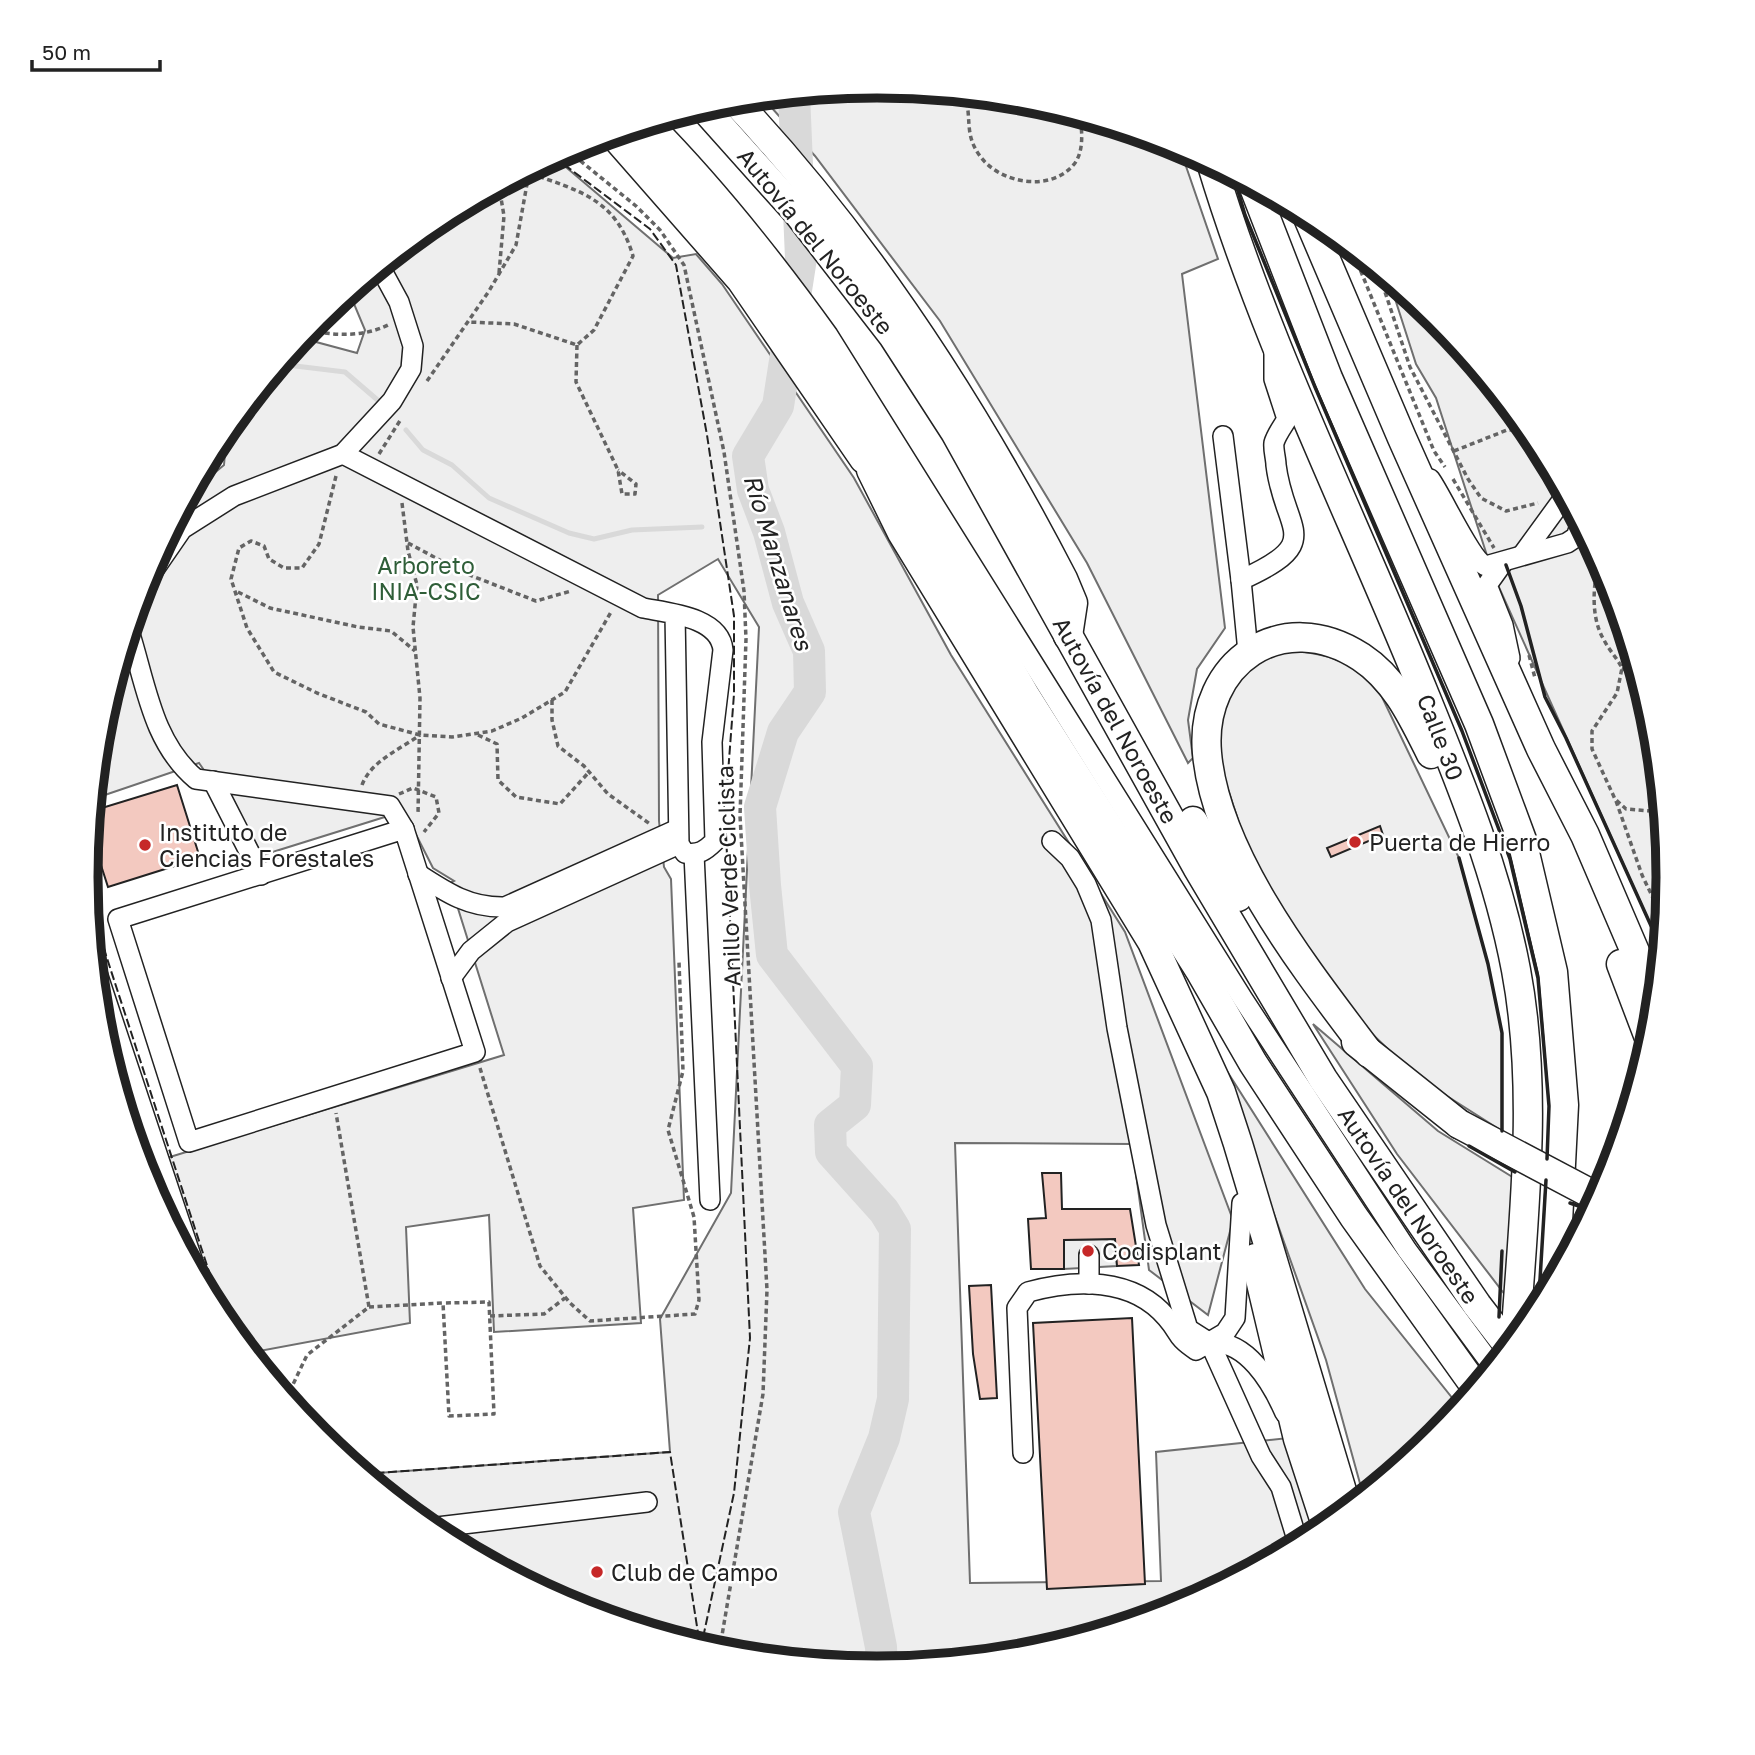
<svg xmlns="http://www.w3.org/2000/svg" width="1755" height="1755" font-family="'Golos Text',sans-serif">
	<rect width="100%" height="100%" fill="#fff"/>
	<!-- green -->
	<g fill="#eee" stroke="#6f6f6f" stroke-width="2">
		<polygon points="878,86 1032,101 1179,146 1218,259 1182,274 1225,628 1197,669 1188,720 1193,758 1188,763 1087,563 940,321 815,156 762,97"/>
		<path d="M554 157 673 258 696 254 722 284 854 478 951 655 1125 932 1233 1220 1208 1315 1149 1270 1132 1144 955 1143 970 1583 1161 1581 1156 1452 1288 1438 1315 1537 1180 1609 1032 1654 877 1669 723 1654 574 1609 437 1536 363 1474 670 1452 660 1319 731 1193 759 627 718 559 658 595 659 821 664 867 671 879 684 1200 633 1208 641 1323 494 1332 489 1215 406 1227 410 1323 249 1353C203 1297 171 1232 147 1164L504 1055 450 883 454 881 433 868 404 811 263 855 199 763 93 799 101 723 146 574 189 494 224 465 227 429 301 338 357 353 365 330 349 292 438 219Z"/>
		<polygon points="1388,277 1438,318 1536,438 1609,575 1654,723 1669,878 1662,950 1493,574 1436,398 1416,364"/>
		<path d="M1297 651C1339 656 1356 664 1382 697L1459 858 1488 964 1502 1033V1131L1417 1077 1367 1029 1290 928 1245 841 1222 771 1217 729 1238 675 1277 652Z"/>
		<polygon points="1313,1024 1438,1131 1514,1178 1509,1300 1397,1154"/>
		<polygon points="1218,1057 1365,1289 1461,1409 1437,1438 1364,1498 1326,1360"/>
	</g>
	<!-- parking -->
	<polygon fill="#ededed" stroke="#6f6f6f" stroke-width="2" points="1115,1239 1117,1266 1064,1269 1064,1240"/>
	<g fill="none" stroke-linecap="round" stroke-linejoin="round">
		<!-- stream -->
		<g stroke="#d9d9d9" stroke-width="5">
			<polyline points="279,364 345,372 381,403"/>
			<polyline points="406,430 423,450 452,465 489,498 569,533 594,539 632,530 702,527"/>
			<polyline points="754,524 767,527"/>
		</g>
		<!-- river -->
		<polyline stroke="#d9d9d9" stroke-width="32" points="794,94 801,258 778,406 748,456 753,490 769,532 788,603 809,651 810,692 783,732 760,807 765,885 772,955 857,1066 855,1105 830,1125 831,1152 884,1211 895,1229 893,1399 884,1438 854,1512 881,1647 882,1669"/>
	</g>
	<!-- building -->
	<g fill="#f3c9c0" stroke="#222" stroke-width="2">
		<polygon points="177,785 200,858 108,887 90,831 92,811"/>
		<polygon points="1380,826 1383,835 1331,857 1327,848"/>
		<polygon points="1042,1173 1061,1173 1062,1209 1130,1209 1139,1265 1117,1266 1115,1239 1064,1240 1064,1269 1031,1269 1028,1219 1046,1218"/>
		<polygon points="991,1285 997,1398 980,1399 973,1354 969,1286"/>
		<polygon points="1132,1318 1145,1584 1047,1589 1033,1323"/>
	</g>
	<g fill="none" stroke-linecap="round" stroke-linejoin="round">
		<defs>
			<g id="minor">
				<path d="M652 122C718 189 774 260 828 335L1243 999 1407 1250 1494 1368"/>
				<polyline points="1223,436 1241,580"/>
				<path d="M343 454 643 608C669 613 720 617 723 650L712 742 715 841C705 851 699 855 685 853L679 844 675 614"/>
				<path d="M1430 479C1443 497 1471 561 1486 566L1567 543 1576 537 1581 523"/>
				<polyline points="1523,554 1566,495"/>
				<polyline points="1502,564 1487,585 1503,625 1510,658"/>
				<polyline points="142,587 182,529 234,496 343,454 392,401 411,369 413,346 399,302 380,267"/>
				<path d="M129 631C146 684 152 742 196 779L390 806 404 829"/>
				<path d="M1248 652 1241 580C1327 541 1284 532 1276 465 1276 459 1273 449 1274 443 1276 435 1283 426 1287 419L1274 379V349"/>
				<polyline points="213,781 261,875"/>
				<polygon points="404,829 475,1052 189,1142 118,919"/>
				<polyline points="1052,841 1070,858 1086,884 1101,920 1117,1028 1156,1225 1188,1329 1210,1343 1261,1456 1281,1487 1299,1546"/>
				<polyline points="694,854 710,1200"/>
				<path d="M418 874C447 893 470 908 505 907L678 829"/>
				<polyline points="94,964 199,1280"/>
				<polyline points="451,978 471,951 507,922 679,844"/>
				<polyline points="1089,1284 1089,1255"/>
				<path d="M1210 1343C1246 1339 1272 1383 1285 1413"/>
				<path d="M1023 1453 1017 1308 1028 1292C1074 1279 1133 1277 1167 1318 1181 1334 1175 1336 1196 1350L1225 1333 1235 1318 1242 1203"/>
				<polyline points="429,1528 647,1502"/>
			</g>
			<g id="highway">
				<path d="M734 100C867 241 974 407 1063 579L1073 603 1068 636"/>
				<polyline points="703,107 797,212 893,336 955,432 1197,867 1323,1079 1477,1305 1510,1348"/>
				<polyline points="634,128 700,199 764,276 843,391 930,530 1025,695 1200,971 1253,1063 1354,1217 1477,1389"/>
				<polyline points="613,134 741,280 864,459"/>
				<path d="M1211 162C1266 345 1353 517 1424 693 1461 784 1498 874 1516 970 1539 1092 1523 1220 1515 1343"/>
				<polyline points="1253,185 1328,378 1479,724 1522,840 1553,972 1564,1105 1555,1281"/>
				<polyline points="1306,213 1402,438 1541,749 1585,835 1657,1003"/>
				<polyline points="871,470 902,533 1152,942 1221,1092 1238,1144 1348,1511"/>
				<polyline points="1193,821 1238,897"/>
				<polyline points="1621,964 1651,1043"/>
				<polyline points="1356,1042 1459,1124"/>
				<path d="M1369 1053C1308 972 1216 857 1207 753 1199 663 1282 605 1361 657 1396 680 1413 718 1431 754"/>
				<polyline points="1255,1258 1298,1439 1327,1528"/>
			</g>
		</defs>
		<!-- minor casing -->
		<use href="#minor" stroke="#222" stroke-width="22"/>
		<!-- highway casing -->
		<use href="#highway" stroke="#222" stroke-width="31"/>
		<!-- path -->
		<g stroke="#646464" stroke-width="3.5" stroke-dasharray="5 3.5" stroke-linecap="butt">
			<path d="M964 94C973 117 963 133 980 156 1000 184 1052 193 1075 163 1084 150 1082 131 1080 116"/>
			<polyline points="567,150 636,206 660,230 684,265 724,452 744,591 746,639 740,816 767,1290 763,1394 719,1653"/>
			<polyline points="1351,247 1434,451 1445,467"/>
			<polyline points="1377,268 1410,367 1468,479 1481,498 1506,511 1538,503"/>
			<polyline points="499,273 504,216 499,186"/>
			<path d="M308 330C334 336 364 337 388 325"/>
			<polyline points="577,345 576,382 618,470 622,494 635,494 636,484 618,470"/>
			<path d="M427 381 489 291 516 245 529 173C580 191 616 199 633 256L594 330 577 345 514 324 468 322"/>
			<polyline points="1454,451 1507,430 1529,429"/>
			<polyline points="379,454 401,419"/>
			<polyline points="336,476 319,544 302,568 284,568 269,559 264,546 251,541 239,548 231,579 247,628 274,672 317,693 366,712 379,724 420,735 452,737 492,731 522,718 565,692 611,612"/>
			<polyline points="1453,479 1494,548"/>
			<polyline points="402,503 408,551 417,585 413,627 420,698 418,815"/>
			<polyline points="408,543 462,572 536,601 571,591"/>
			<path d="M1600 558C1593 583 1590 617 1604 640 1609 650 1617 658 1622 668L1617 693 1592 731V749L1615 799 1626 809 1663 812"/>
			<polyline points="238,592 270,608 358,627 391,631 415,651"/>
			<polyline points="1529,655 1535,678"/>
			<polyline points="1622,668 1641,680"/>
			<polyline points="552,700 552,720 558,746 584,766 608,794 650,824"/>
			<polyline points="478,735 497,744 498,780 516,797 560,804 589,772"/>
			<path d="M362 785C371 761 399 750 420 735"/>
			<polyline points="399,794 413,788 436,797 439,813 424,832"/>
			<polyline points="1616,801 1642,875 1665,923"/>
			<polyline points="480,1068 540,1266 570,1303 590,1321 695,1314 699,1300 694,1217 668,1130 683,1071 679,962"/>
			<polyline points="369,1307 443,1303 449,1416 494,1414 489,1302 443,1303"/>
			<polyline points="490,1316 544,1314 565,1298"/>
			<polyline points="286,1399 307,1355 369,1307 336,1113"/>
		</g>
		<!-- minor -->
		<use href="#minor" stroke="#fff" stroke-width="19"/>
		<!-- highway -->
		<use href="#highway" stroke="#fff" stroke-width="28"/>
		<defs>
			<polyline id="highway-bridge" points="1459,1124 1599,1198"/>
		</defs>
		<!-- highway-bridge casing -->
		<use href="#highway-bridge" stroke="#222" stroke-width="31" stroke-linecap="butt"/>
		<!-- highway-bridge -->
		<use href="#highway-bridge" stroke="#fff" stroke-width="28"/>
		<!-- fence -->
		<g stroke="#222" stroke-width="2" stroke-dasharray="9 3.5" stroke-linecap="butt">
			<polyline points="554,157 650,229 676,265 707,435 734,616 734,694 725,813 750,1338 734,1493 701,1647"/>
			<polyline points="88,900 227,1327"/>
			<polyline points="363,1474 670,1452 700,1646"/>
		</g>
		<!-- wall -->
		<g stroke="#222" stroke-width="3.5">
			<polyline points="1233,174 1245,215 1315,387 1462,731 1510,859 1538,978 1549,1106 1547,1159"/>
			<polyline points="1506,565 1521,606 1545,697 1566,738 1662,950"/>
			<polyline points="1459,858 1488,964 1502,1033 1502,1131"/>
			<polyline points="1469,1146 1515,1172"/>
			<polyline points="1570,1203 1593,1211"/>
			<polyline points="1538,1313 1546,1180"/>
			<polyline points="1499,1317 1502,1251"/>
		</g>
	</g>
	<!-- markers -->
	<g fill="#c62828" stroke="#fff" stroke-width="2.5">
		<circle cx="1355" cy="842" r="7"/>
		<circle cx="145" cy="845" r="7"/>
		<circle cx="1088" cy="1251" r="7"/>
		<circle cx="597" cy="1572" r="7"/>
	</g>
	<g text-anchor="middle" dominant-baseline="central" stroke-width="5" stroke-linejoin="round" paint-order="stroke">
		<!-- street labels -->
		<g font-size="23" fill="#222" stroke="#fff">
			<text transform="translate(816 241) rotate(51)">Autovía del Noroeste</text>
			<text transform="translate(1116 720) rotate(61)">Autovía del Noroeste</text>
			<text transform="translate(1441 737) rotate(69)">Calle 30</text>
			<text transform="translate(728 876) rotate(-92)">Anillo Verde Ciclista</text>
			<text transform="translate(1409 1205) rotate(56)">Autovía del Noroeste</text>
		</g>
		<!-- park labels -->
		<g font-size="23" fill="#2f5e38" stroke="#fff">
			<text x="426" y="565">Arboreto<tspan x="426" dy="26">INIA-CSIC</tspan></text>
		</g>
		<!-- poi labels -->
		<g font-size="23" fill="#222" stroke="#fff" text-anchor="start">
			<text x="159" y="832">Instituto de<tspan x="159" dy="26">Ciencias Forestales</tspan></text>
			<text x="1369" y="842">Puerta de Hierro</text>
			<text x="1102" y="1251">Codisplant</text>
			<text x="611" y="1572">Club de Campo</text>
		</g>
		<!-- water labels -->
		<g font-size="24" font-style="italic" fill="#222" stroke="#fff">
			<text transform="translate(779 562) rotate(73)">Río Manzanares</text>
		</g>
	</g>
	<!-- crop -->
	<path d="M0 0H1755V1755H0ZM98 877a779 779 0 1 1 1558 0a779 779 0 1 1-1558 0Z" fill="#fff" fill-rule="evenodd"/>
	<path fill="none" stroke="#222" stroke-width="9" d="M98 877a779 779 0 1 1 1558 0a779 779 0 1 1-1558 0Z"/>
	<!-- scale -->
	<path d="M32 60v10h128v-10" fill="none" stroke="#222222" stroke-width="3.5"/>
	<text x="42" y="60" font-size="21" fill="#222222" stroke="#ffffff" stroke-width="5" paint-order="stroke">50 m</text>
</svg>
